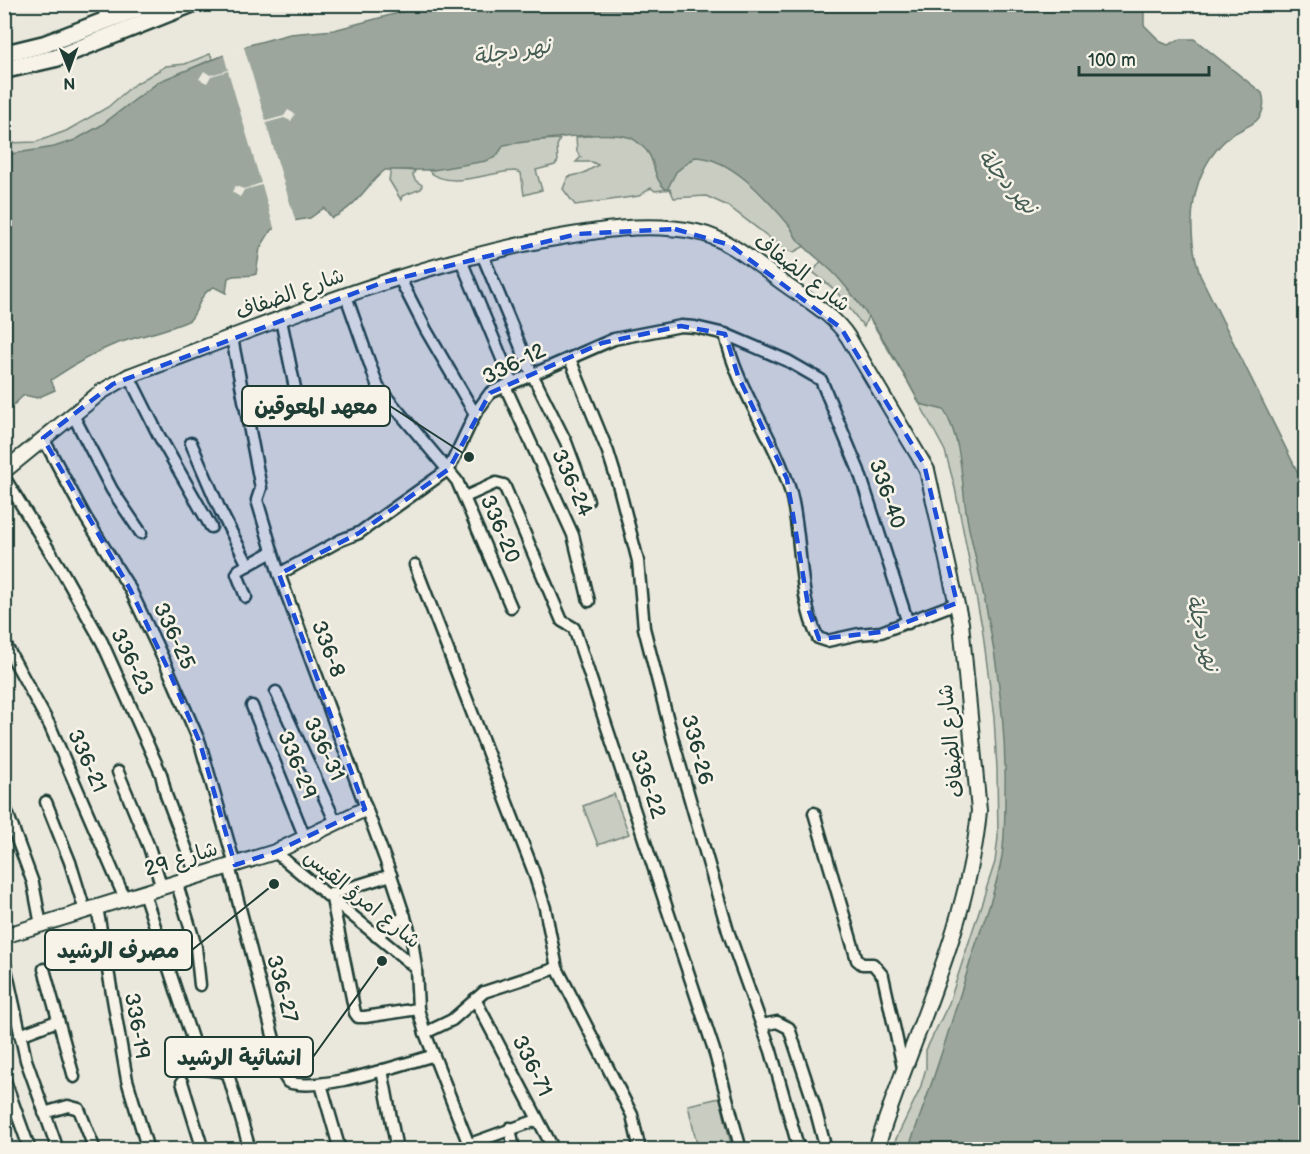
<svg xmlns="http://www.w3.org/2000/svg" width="1310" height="1154" font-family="'Balsamiq Sans','Playpen Sans Arabic',sans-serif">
	<rect width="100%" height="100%" fill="#eae8dd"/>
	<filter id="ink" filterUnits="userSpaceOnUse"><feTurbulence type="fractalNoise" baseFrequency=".0167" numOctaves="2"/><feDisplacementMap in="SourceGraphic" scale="12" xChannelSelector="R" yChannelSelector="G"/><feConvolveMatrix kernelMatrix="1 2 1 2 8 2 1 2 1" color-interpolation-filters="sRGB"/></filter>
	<g filter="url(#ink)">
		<!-- green -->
		<g fill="#c8ccc1" stroke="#74847a" stroke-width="1.5">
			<polygon points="210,54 213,59 195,67 110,126 5,169 5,145 7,143 36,142 66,131 108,107 132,86 154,73 166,66 185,64"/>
			<polygon points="619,116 759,181 805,246 794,252 787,251 728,206 706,196 674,198 670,189 655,191 651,188 639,196 575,205 563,189 568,177 584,173 598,165 592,162 576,162 581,157 577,152 576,137 589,136"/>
			<path d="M560 139 557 146 558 161 555 165 536 170 542 190 524 195 521 173 515 171C489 171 449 192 428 170H433L467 144Z"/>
			<polygon points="391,169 415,171 413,175 415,180 422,185 421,189 402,196 401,200 389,180"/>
			<polygon points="835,248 938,407 949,409 984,546 1017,823 916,1149 894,1149 894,1143 920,1089 926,1068 926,1050 949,1003 995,862 998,837 997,769 994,718 982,627 955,488 945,451 908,382 868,316 864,327 836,291 813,272 823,258"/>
			<polygon points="614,794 629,834 598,845 583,806"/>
			<polygon points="720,1098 732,1149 698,1149 688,1105"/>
		</g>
		<!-- water -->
		<path fill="#9ca69c" stroke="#6a7c72" stroke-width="1.5" d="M432 4 1144 5V25L1161 42 1168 45 1181 39H1194L1262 93C1265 101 1264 113 1257 120 1250 127 1238 130 1229 137 1189 171 1185 228 1200 275L1305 487V1149H908C932 1086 952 1021 972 956 983 923 996 891 1002 856 1005 836 1005 814 1005 793 1007 704 990 619 970 533 960 493 966 448 944 410L920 404C897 361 873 318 841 281 829 266 811 255 798 240 794 236 793 230 789 225 767 199 731 157 695 157L676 172 667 190C651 179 657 158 643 147 639 143 633 138 628 137 605 129 530 141 504 145L496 157 486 161 433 170H385C366 185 358 206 332 218L324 208 310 218 293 221 271 230 260 248 256 274C246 278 238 273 228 278L226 293 214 287C198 294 200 309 190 320 165 332 139 335 113 345 91 354 72 366 51 380L55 390 37 398 24 395 5 413V155L54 147 75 140 100 126 160 81 249 45 290 34 334 30Z"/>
		<!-- pier -->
		<polygon fill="#eae8dd" points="243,44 266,121 284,116 288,110 295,114 291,121 284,118 266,123 296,223 275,231 262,185 244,190 240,197 232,192 235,186 244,189 261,183 228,71 211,76 207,83 199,79 204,71 210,75 228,70 223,52"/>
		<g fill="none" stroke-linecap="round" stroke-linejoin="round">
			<defs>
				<g id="street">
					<polyline points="104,4 105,23"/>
					<polyline points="482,254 532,374 566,442 588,501"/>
					<polyline points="461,260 512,383"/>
					<polyline points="399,277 426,330 475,414"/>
					<polyline points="346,296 378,387 457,481 511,607"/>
					<polyline points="281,320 295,388"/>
					<path d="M725 334C737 390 774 436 790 490 803 535 797 597 818 638L827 641 859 634 881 632 957 603"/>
					<polyline points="232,338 261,488 257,500 279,574 391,875 412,939 416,968"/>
					<polyline points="570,359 608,452 618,484 638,561 644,628 674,744 728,931 771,1051 799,1150"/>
					<polyline points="129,376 158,434 211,527"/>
					<polyline points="505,386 573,535 589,601"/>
					<polyline points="73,415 112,490 141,533"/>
					<polyline points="43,438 86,518 130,589 168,669 200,743 235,865"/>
					<polyline points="191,443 220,510 248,565"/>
					<polyline points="4,477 62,571 102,642 161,774 166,795 197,877"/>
					<polyline points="465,497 496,483 504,485 562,621 574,628 714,1050 741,1150"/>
					<polyline points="415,565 533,870 545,908 557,968 632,1115 640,1150"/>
					<polyline points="279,574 341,540 359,533 449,469 475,414 490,393 614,339 681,326 695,327 725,334 788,361 821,380 859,471 908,623"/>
					<polyline points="246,597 237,574 239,570 272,552"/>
					<polyline points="4,642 50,726 125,899"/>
					<polyline points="276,692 336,823"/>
					<polyline points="252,706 305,838"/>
					<polyline points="118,772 149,847 162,888"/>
					<polyline points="46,802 70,862 85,911"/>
					<polyline points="4,804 33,883 41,925"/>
					<polyline points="814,813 857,960 862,964 873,964 883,976 904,1072"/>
					<polyline points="275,852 416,968 418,1009 425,1033 471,1150"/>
					<path d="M229 866 283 1074 288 1082C320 1093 398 1065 432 1056"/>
					<polyline points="177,884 196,947 200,985"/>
					<path d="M144 893 201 1066C209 1073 220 1068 228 1074L250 1150"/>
					<polyline points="327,895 391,875"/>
					<polyline points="332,899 355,1013 358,1017 365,1017 418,1009"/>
					<polyline points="97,907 127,1080 148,1150"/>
					<polyline points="376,936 405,916"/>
					<polyline points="4,960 26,1060 58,1150"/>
					<polyline points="44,969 74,1077"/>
					<polyline points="475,999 554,1150"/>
					<polyline points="762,1025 777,1022 789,1028 814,1104 826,1150"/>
					<polyline points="425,1033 452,1020 484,992 557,968"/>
					<polyline points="20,1035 57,1021"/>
					<polyline points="382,1070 397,1150"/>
					<polyline points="4,1078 30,1150"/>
					<polyline points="182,1082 203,1150"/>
					<polyline points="321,1084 340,1150"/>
					<polyline points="44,1113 68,1106 79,1109 95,1150"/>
					<polyline points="510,1128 514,1150"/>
					<polyline points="470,1144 537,1120"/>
				</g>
				<g id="secondary">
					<path d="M4 471 101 392 129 376C265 325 401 268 544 240 593 231 647 221 697 232 730 239 759 266 786 285 808 301 833 314 848 337L927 470 961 623 979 811C968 930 911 1038 876 1150"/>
					<polyline points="4,936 275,852 365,809"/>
				</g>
				<g id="primary">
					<polyline points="4,54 45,44 149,4"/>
					<polyline points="4,70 56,58 191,4"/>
				</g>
			</defs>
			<!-- street casing -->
			<use href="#street" stroke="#1f3d34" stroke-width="15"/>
			<!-- secondary casing -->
			<use href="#secondary" stroke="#1f3d34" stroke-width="18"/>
			<!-- primary casing -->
			<use href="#primary" stroke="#1f3d34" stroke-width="21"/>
			<!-- street -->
			<use href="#street" stroke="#f7f3e8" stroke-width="10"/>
			<!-- secondary -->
			<use href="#secondary" stroke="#f7f3e8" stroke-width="14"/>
			<!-- primary -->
			<use href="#primary" stroke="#f7f3e8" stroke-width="16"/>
		</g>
	</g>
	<!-- marked area -->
	<path fill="#1d4ed8" fill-opacity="0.2" stroke="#1d4ed8" stroke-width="4.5" stroke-dasharray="12 8" stroke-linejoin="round" d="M675 229 730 245 841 328 924 464 957 603 881 632 819 639 809 611 787 479 738 376 725 334 681 326 602 343 490 393 449 469 359 533 279 574 365 809 275 852 235 865 200 743 168 669 130 589 43 438 113 384 384 282 577 234Z"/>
	<g text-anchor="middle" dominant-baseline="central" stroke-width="5" stroke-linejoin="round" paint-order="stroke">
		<!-- street labels -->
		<g font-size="21" fill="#1f3d34" stroke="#f7f3e8">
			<text transform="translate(802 273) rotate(37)">شارع الضفاف</text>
			<text transform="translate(290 294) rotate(-20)">شارع الضفاف</text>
			<text transform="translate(514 364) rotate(-26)">336-12</text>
			<text transform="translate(572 483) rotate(66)">336-24</text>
			<text transform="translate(887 494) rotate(71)">336-40</text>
			<text transform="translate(500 529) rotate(67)">336-20</text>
			<text transform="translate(174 636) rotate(65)">336-25</text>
			<text transform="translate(328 649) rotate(69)">336-8</text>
			<text transform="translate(132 662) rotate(64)">336-23</text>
			<text transform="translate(951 741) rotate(-96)">شارع الضفاف</text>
			<text transform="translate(324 749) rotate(65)">336-31</text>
			<text transform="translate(697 750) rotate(75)">336-26</text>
			<text transform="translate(87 761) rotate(66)">336-21</text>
			<text transform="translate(297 765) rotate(68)">336-29</text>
			<text transform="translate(648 784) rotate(72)">336-22</text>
			<text transform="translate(181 859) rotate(-17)">شارع 29</text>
			<text transform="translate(362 899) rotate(39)">شارع امرؤ القيس</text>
			<text transform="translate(282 989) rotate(75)">336-27</text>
			<text transform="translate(137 1026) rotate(80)">336-19</text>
			<text transform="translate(532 1066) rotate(64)">336-71</text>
		</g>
		<!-- water labels -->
		<g font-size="22" font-style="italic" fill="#445c53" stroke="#f7f3e8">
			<text transform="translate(512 52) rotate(-9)">نهر دجلة</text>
			<text transform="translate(1007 182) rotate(49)">نهر دجلة</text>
			<text transform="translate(1202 633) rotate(76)">نهر دجلة</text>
		</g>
	</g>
	<!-- callouts -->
	<path fill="none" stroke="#1f3d34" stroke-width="2" d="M469 457L390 406M274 884L192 950M382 961L313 1057"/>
	<g fill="#1f3d34" stroke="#f7f3e8" stroke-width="2">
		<circle cx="469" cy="457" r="6"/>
		<circle cx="274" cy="884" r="6"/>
		<circle cx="382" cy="961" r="6"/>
	</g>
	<g fill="#f7f3e8" stroke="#1f3d34" stroke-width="2">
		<rect x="242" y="386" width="148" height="40" rx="6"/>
		<rect x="45" y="930" width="147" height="40" rx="6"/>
		<rect x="165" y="1037" width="148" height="40" rx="6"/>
	</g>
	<g font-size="22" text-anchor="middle" font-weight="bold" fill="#1f3d34">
		<text x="316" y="414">معهد المعوقين</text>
		<text x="118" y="958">مصرف الرشيد</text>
		<text x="239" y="1065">انشائية الرشيد</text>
	</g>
	<!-- margin -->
	<rect width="1310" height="1154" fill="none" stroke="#f7f3e8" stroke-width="24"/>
	<rect x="12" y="12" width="1286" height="1130" fill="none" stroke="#1f3d34" stroke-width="2" filter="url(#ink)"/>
	<!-- north arrow -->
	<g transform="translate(69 69) rotate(179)" stroke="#f7f3e8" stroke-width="4.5" paint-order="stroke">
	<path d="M0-4.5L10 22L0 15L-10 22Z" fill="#1f3d34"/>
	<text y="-9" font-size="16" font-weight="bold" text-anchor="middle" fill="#1f3d34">N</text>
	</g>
	<!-- scale -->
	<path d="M1079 66v9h130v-9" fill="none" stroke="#1f3d34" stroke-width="3"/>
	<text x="1088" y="66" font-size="18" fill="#1f3d34" stroke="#f7f3e8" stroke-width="4.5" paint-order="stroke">100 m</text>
</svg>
